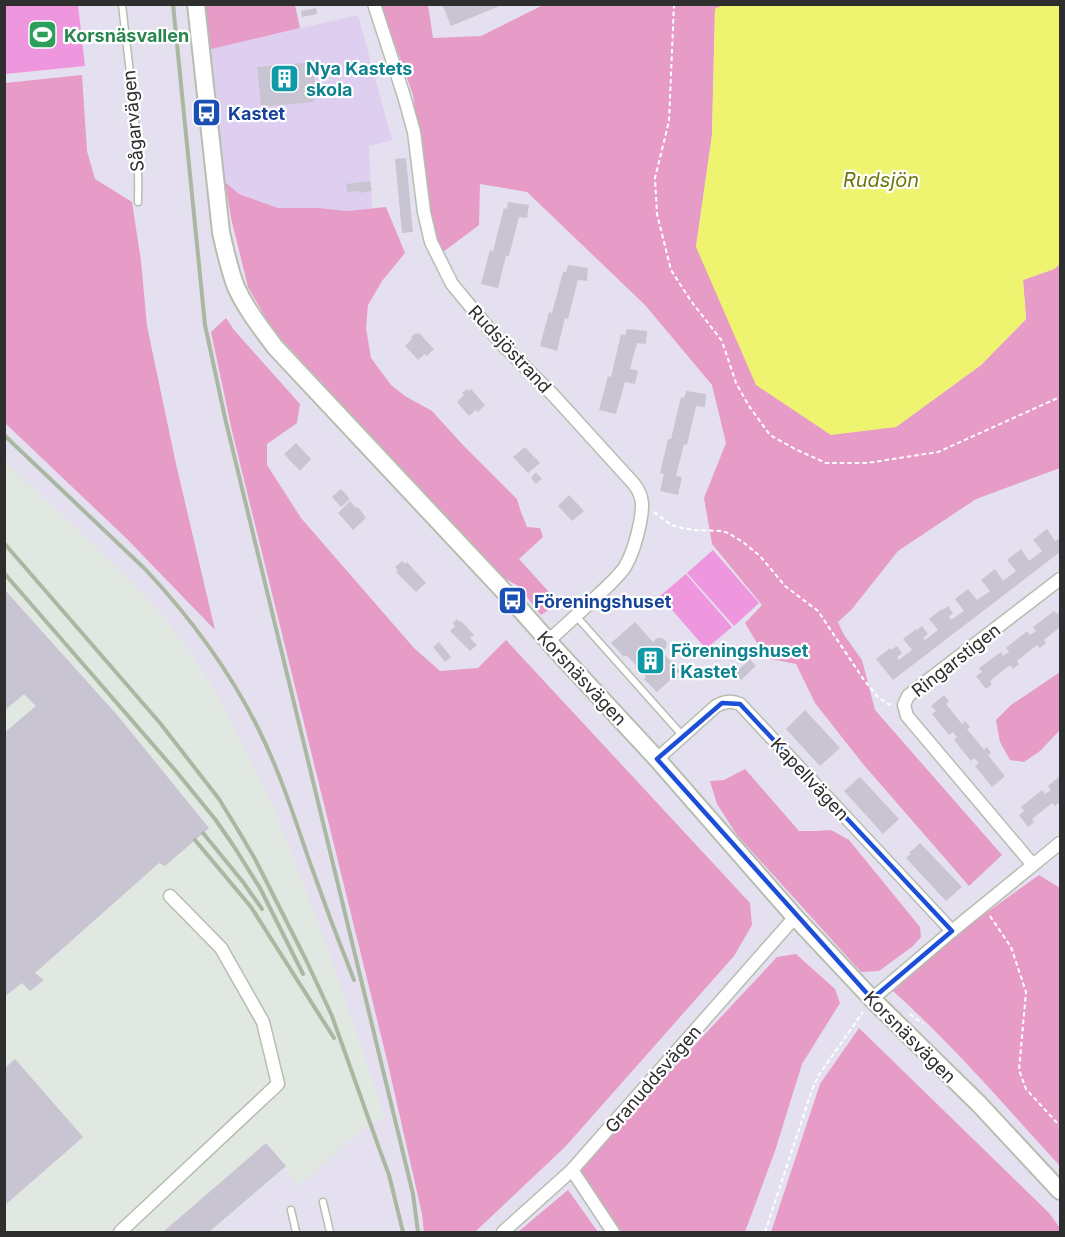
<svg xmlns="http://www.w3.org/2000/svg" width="1065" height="1237" font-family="Inter,sans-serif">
	<rect width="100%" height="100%" fill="#e5e0ef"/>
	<!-- industrial -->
	<polygon fill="#e0e8e1" points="4,460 135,584 183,641 219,697 275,810 329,952 385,1118 367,1125 299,1186 284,1168 211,1232 5,1232"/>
	<!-- education -->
	<polygon fill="#decff1" points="358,15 392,140 369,146 372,208 347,211 319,208 278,208 239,194 225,182 220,171 207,50"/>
	<!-- green -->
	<g fill="#e79bc7">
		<polygon points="205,5 295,5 300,28 207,50"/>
		<polygon points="381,5 428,5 433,38 481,36 543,5 723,5 715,9 712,135 696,247 896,427 981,365 1026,319 1023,280 1054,269 1060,264 1060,468 976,499 898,551 852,609 838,622 844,635 862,660 875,710 1002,855 969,886 863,764 815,703 796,664 766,658 745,623 762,605 712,544 704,498 726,443 712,385 645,305 527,192 480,184 479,225 439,255 428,218 413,95"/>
		<polygon points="82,75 87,151 95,179 132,202 141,261 147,326 176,464 215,630 127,539 5,423 5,83"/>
		<polygon points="225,182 239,194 278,208 319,208 347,211 386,207 405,253 382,281 368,305 366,328 371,358 391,385 405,396 432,411 462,444 517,499 521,512 527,527 540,528 543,537 519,559 559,603 541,615 518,586 504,578 491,565 272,329 248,287 231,218"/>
		<polygon points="226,318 234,330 300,404 297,423 267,444 267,465 301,518 414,648 440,671 478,668 506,640 750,903 752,925 734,956 565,1147 475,1232 424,1232 422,1214 388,1064 232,431 211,332"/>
		<polygon points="1060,672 1060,730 1040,751 1024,762 1010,760 1000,742 996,720 1011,705"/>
		<polygon points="745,769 799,831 814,831 831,830 849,840 920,927 921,937 913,946 879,971 861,972 737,835 717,804 710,781 724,780"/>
		<path d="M1039 875 1060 888V1166C1006 1107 953 1045 893 991L957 934Z"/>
		<polygon points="796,954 835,989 840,1003 802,1064 775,1151 745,1232 622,1232 579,1169 777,957"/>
		<polygon points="859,1028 1049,1213 1060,1228 1060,1232 771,1232 820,1084"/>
		<polygon points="568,1190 598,1232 518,1232"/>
	</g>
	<!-- pitch -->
	<g fill="#ee97de">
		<polygon points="5,4 78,5 85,66 5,74"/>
		<polygon points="713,550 759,603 734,626 687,573"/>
		<polygon points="686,574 732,627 706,649 660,596"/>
	</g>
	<!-- water -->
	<polygon fill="#eff470" points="723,5 1060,5 1060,264 1054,269 1023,280 1026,319 981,365 896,427 831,435 756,385 696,247 712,135 715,9"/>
	<!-- building -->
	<g fill="#c9c4d2">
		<polygon points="442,4 502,4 502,5 451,26"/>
		<polygon points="316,8 317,14 302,17 301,11"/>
		<polygon points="313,62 315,86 312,86 313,102 261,107 257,67"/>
		<polygon points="406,158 413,232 402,233 395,159"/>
		<polygon points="370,181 372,191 359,193 359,191 347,192 346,184"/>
		<polygon points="508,202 529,205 527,218 519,217 509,256 506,256 498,288 481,284 490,250 493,251 504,208 507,209"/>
		<polygon points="568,265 588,268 587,281 578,280 568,319 565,318 557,351 540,346 549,312 552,313 563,272 566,272"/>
		<polygon points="627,329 647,331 646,344 637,343 630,369 638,371 635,384 625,382 616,414 599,410 608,376 611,377 621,334 625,335"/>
		<polygon points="416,333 417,334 419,333 434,349 427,356 425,354 418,360 405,346 412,339 411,337"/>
		<polygon points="467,389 469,391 471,389 485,405 478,412 476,410 469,416 457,402 464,395 462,393"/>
		<polygon points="686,391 706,394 705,407 696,406 687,445 684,444 676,476 682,477 678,495 660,491 664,474 660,473 668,439 671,439 681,397 684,398"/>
		<polygon points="296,443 311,459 300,471 284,454"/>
		<polygon points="525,447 540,463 528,473 513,457"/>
		<polygon points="536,472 542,479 536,484 531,478"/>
		<polygon points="341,489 350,499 341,507 332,497"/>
		<polygon points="569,495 584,511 572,521 558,506"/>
		<polygon points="350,501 356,508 358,507 366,518 353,530 338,513"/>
		<polygon points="1047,529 1055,541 1060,538 1060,552 893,680 876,659 890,648 891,650 897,646 902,653 897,657 899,660 905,655 912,650 903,639 916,629 917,630 922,626 928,634 923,638 925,640 938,630 929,619 942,609 943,610 948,606 953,613 949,617 951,620 964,611 955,599 968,589 977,600 990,591 981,580 995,569 1003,581 1016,571 1007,560 1021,549 1029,561 1042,551 1033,540"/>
		<polygon points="402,561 405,564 407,562 426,583 416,592 396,572 398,570 395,567"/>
		<polygon points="4,589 118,716 209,828 165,866 159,863 35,973 44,980 30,991 22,983 4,997 4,733 36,706 24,694 4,711"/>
		<polygon points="1054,611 1057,614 1060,611 1060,627 1044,640 1046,643 1040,648 1037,645 1017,661 1019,664 1013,669 1010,665 990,681 992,684 986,689 976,676 982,672 979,668 1001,652 1003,656 1009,652 1006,648 1027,631 1030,635 1036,631 1033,627"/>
		<polygon points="457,619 460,622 461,621 474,635 470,638 477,645 470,651 450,631 455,626 453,623"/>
		<polygon points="635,622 653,642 657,638 662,638 667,642 666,648 662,652 680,671 657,692 644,679 646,677 633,662 626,655 624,657 611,643"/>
		<polygon points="439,642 451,657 445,662 433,647"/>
		<polygon points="750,659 756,666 741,680 735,673"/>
		<polygon points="944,695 949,701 946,704 962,724 965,721 970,727 967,729 984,750 987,747 991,753 988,755 1005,776 992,787 975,766 979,763 974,758 971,761 954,740 957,737 953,732 949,735 932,714 936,711 931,706"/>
		<polygon points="805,710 840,748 820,766 786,729"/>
		<polygon points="1060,776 1060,797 1058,798 1060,802 1055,806 1052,803 1032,819 1034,822 1028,827 1019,815 1024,811 1021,807 1042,790 1045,794 1051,790 1048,786"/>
		<polygon points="860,777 899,819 883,834 844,791"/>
		<polygon points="920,843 962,887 946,901 906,858 911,854 909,853"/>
		<polygon points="15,1059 83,1137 4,1206 4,1069"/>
		<polygon points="266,1143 286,1166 209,1232 163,1232"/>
	</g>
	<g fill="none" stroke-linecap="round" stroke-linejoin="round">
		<defs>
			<g id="service">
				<path d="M122 4C129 70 140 136 138 202"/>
				<polyline points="576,616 682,735"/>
				<polyline points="323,1202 330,1232"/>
				<polyline points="291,1210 296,1232"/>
			</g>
			<g id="minor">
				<path d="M374 4 404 96 414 132 424 212 431 242 452 284 500 342 554 396 634 484C644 497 643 507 640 523 637 538 633 553 625 567 617 578 606 588 596 597 580 612 564 627 548 641"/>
				<path d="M657 759 716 706C724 702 731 700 740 704L952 931"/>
				<polyline points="1033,865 907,716 904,705 908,696 914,691 1060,579"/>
				<polyline points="872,999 952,931 1060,843"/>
				<polyline points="572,1170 613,1232"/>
				<polyline points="120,1232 278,1084 263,1022 221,948 170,896"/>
				<polyline points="503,1232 572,1170 795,917"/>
			</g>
			<path id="tertiary" d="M196 4 221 232C225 250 229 269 236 287 246 309 261 328 275 347L513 601 557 651 657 759 795 917 872 999 979 1104 1060 1191"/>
		</defs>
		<!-- service casing -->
		<use href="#service" stroke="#b6beb0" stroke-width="9"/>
		<!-- minor casing -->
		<use href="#minor" stroke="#b6beb0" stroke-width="15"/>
		<!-- tertiary casing -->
		<use href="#tertiary" stroke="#b6beb0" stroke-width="20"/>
		<!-- path -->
		<g stroke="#fff" stroke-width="2" stroke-dasharray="4.5 3" stroke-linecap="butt">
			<polyline points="674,4 669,121 655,178 657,214 671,270 691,301 722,341 736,383 749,406 770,435 795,449 826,463 867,463 938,452 1060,397"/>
			<polyline points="654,512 671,525 682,528 694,530 722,531 728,533 743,542 760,556 785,586 818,611 864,680 877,696 888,704 893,705"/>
			<polyline points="990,916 1011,947 1026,992 1019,1070 1026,1089 1060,1126"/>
			<polyline points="910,1014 923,1024"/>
			<polyline points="765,1232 812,1090 818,1076 863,1012"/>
		</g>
		<!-- service -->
		<use href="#service" stroke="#fff" stroke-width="6"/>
		<!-- minor -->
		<use href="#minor" stroke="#fff" stroke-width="12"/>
		<!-- tertiary -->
		<use href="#tertiary" stroke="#fff" stroke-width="16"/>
		<!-- rail -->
		<g stroke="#aab8a2" stroke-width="4">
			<polyline points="173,4 205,325 225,418 413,1194 418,1232"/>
			<path d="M4 435 145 569C191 618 228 668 258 728 279 770 294 816 309 860 323 900 338 940 354 980"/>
			<polyline points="4,543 160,723 219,799 238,830 255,859 307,962 332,1016 379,1148 389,1175 403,1232"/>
			<polyline points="4,573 175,770 215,819 233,845 260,888 303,974"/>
			<polyline points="203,833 243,882 262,909"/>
			<polyline points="195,840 251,907 334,1038"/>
		</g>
	</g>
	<!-- marked area -->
	<path fill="none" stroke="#1d4ed8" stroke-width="4.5" stroke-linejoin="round" d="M722 703 740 704 952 931 872 999 657 759Z"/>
	<!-- icons -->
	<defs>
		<symbol id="stadium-square" viewBox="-11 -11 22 22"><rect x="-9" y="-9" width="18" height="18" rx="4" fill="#2e9e5b" stroke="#fff"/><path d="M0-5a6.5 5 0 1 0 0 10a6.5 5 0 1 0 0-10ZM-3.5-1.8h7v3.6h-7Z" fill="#fff"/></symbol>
		<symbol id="building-square" viewBox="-11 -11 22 22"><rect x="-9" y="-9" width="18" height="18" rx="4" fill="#0f9aa8" stroke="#fff"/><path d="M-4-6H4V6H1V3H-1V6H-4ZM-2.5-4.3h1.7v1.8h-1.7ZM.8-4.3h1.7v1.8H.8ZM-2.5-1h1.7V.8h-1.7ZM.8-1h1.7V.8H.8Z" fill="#fff"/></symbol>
		<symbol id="bus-square" viewBox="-11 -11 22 22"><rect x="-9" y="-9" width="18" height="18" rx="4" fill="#1a4fb4" stroke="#fff"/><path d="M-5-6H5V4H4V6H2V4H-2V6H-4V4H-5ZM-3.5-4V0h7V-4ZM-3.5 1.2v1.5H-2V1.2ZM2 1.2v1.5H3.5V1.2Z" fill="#fff"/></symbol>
	</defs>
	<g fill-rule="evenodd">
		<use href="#stadium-square" x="26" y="18" width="33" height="33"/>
		<use href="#building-square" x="268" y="62" width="33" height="33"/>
		<use href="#bus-square" x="190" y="96" width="33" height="33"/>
		<use href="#bus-square" x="496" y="584" width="33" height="33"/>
		<use href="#building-square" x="634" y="644" width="33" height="33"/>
	</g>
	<g text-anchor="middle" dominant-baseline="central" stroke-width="4.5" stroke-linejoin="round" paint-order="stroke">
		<!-- leisure labels -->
		<g font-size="18" font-weight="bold" fill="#27864d" stroke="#fff" text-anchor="start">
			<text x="64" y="35">Korsnäsvallen</text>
		</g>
		<!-- culture labels -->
		<g font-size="18" font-weight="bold" fill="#0d838f" stroke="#fff" text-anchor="start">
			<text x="306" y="68">Nya Kastets<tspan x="306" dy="21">skola</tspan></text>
			<text x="671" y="650">Föreningshuset<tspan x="671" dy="21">i Kastet</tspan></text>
		</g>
		<!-- transit labels -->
		<g font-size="18" font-weight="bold" fill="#164399" stroke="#fff" text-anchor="start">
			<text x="228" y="113">Kastet</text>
			<text x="534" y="601">Föreningshuset</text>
		</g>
		<!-- street labels -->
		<g font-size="18" fill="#2e2e2e" stroke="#fff">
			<text transform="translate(133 121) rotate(-95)">Sågarvägen</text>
			<text transform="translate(510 349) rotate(47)">Rudsjöstrand</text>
			<text transform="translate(956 660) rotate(-38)">Ringarstigen</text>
			<text transform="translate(582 678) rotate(47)">Korsnäsvägen</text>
			<text transform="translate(810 779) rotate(47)">Kapellvägen</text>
			<text transform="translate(910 1037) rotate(45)">Korsnäsvägen</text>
			<text transform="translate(653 1079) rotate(-49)">Granuddsvägen</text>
		</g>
		<!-- water labels -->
		<g font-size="20" font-style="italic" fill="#6d7a0b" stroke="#fff">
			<text x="881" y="180">Rudsjön</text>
		</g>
	</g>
	<!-- border -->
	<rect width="1065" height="1237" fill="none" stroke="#2e2e2e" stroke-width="12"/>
</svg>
